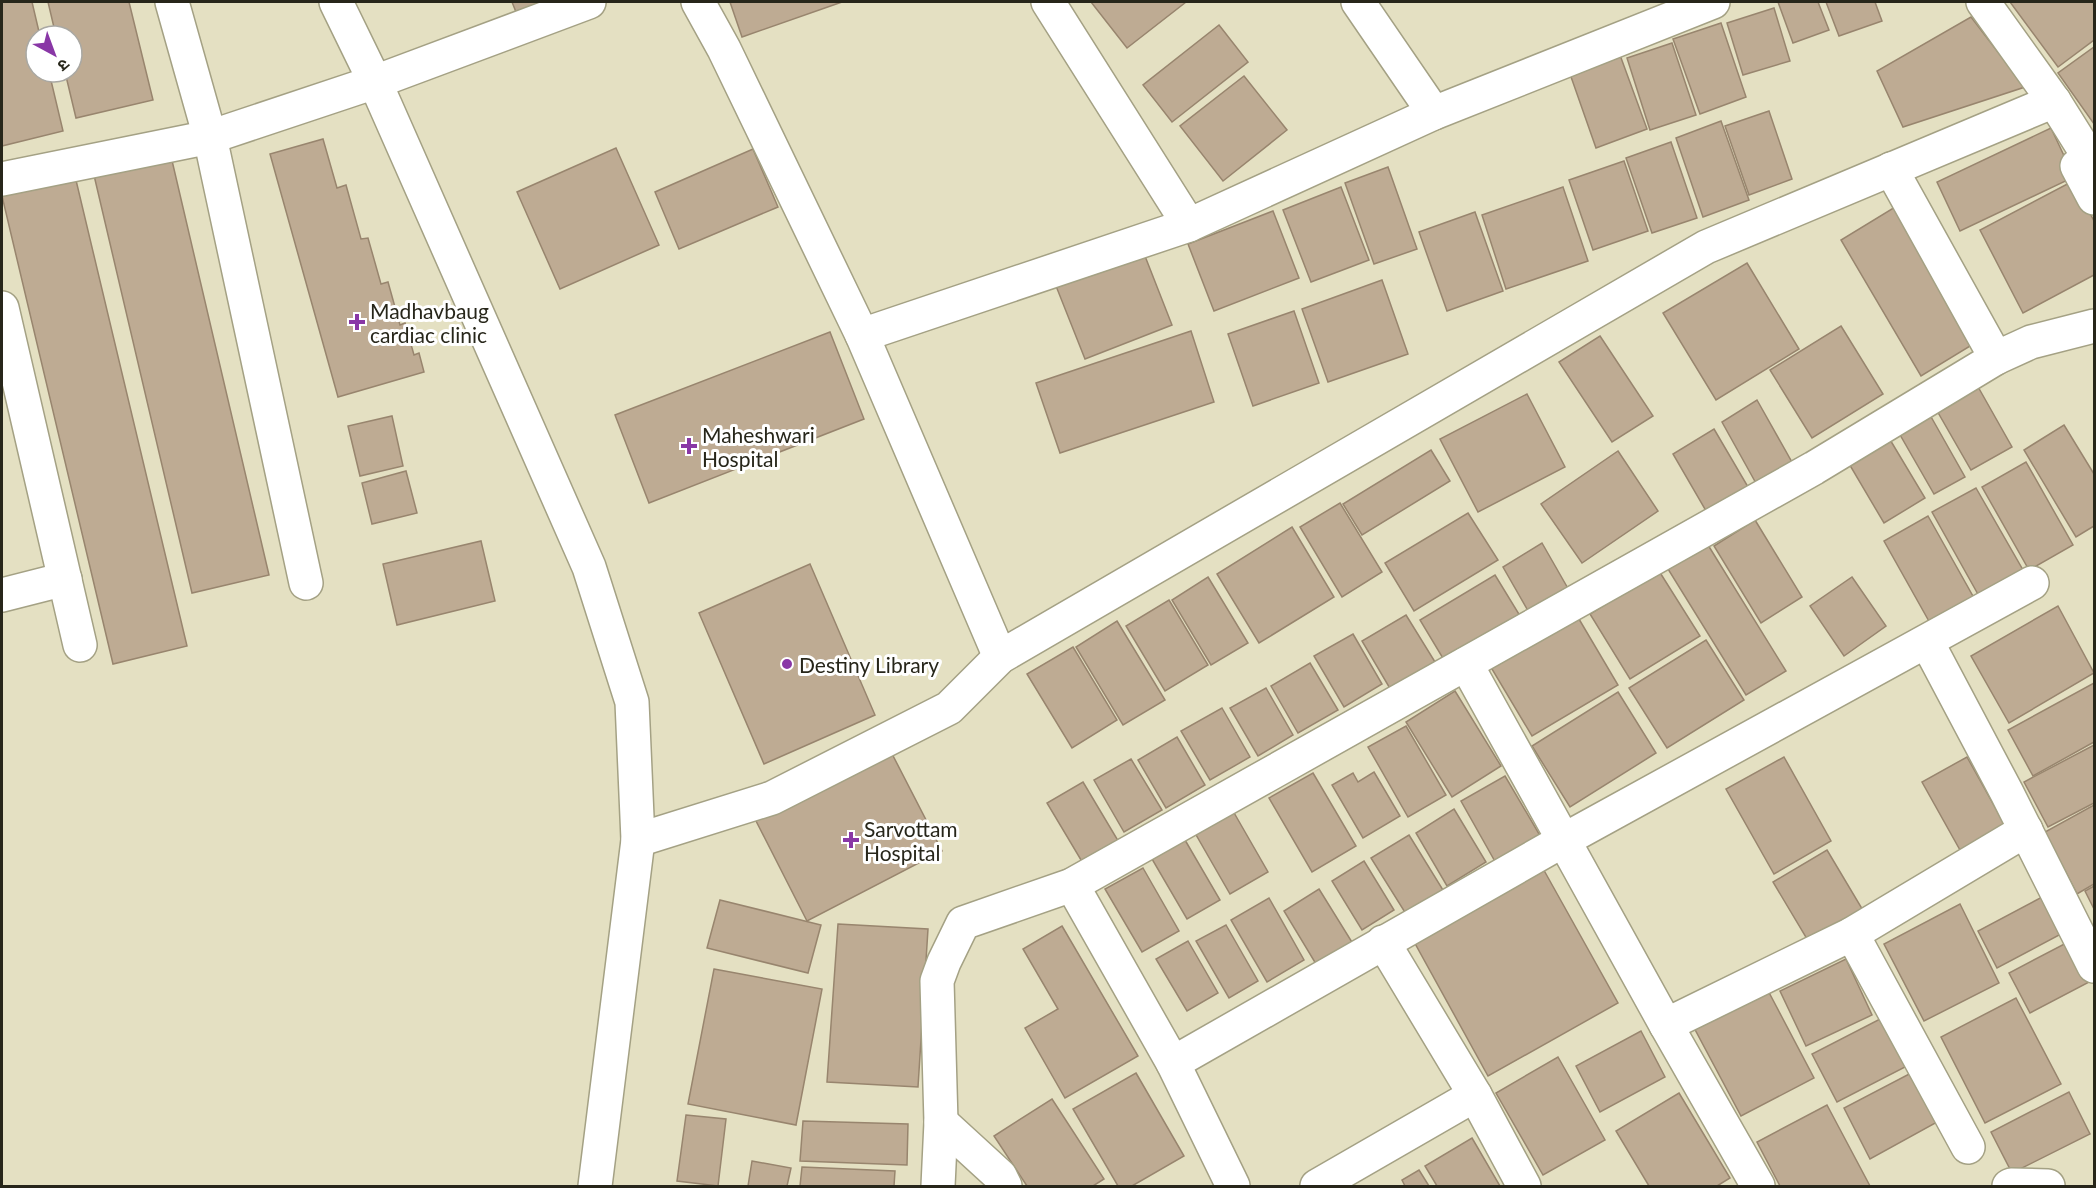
<svg xmlns="http://www.w3.org/2000/svg" width="2096" height="1188" font-family="Lato,'Noto Sans Devanagari',sans-serif">
	<rect width="100%" height="100%" fill="#e4e0c2"/>
	<!-- building -->
	<g fill="#beab93" stroke="#98856e" stroke-width="1.5">
		<polygon points="2,2 32,2 40,36 36,36 36,72 49,72 63,131 2,146"/>
		<polygon points="48,2 129,2 153,100 76,118 65,72 72,72 72,36 56,36"/>
		<polygon points="512,2 555,2 518,17"/>
		<polygon points="730,2 842,2 742,37"/>
		<polygon points="1091,2 1186,2 1127,48"/>
		<polygon points="1778,2 1818,2 1829,30 1793,43"/>
		<polygon points="1826,2 1875,2 1882,21 1839,36"/>
		<polygon points="2010,2 2094,2 2094,40 2058,67"/>
		<polygon points="1774,8 1790,61 1743,75 1727,23"/>
		<polygon points="1971,17 2025,87 1903,127 1877,71"/>
		<polygon points="1721,23 1746,97 1700,114 1673,39"/>
		<polygon points="1219,25 1248,62 1172,122 1143,85"/>
		<polygon points="1672,43 1696,115 1650,130 1627,58"/>
		<polygon points="2094,47 2094,124 2058,73"/>
		<polygon points="1620,55 1647,129 1596,148 1570,74"/>
		<polygon points="1244,76 1287,130 1223,181 1180,126"/>
		<polygon points="1769,111 1792,179 1749,195 1725,126"/>
		<polygon points="1721,121 1749,200 1703,217 1676,138"/>
		<polygon points="2051,128 2074,177 1960,231 1937,182"/>
		<polygon points="323,139 337,188 346,185 361,239 368,238 381,284 388,282 400,325 405,323 414,355 419,353 424,372 338,397 270,154"/>
		<polygon points="1671,142 1697,218 1652,233 1626,158"/>
		<polygon points="616,148 659,245 560,289 517,192"/>
		<polygon points="753,149 778,207 679,249 655,192"/>
		<polygon points="170,152 269,575 192,593 93,171"/>
		<polygon points="1624,161 1648,231 1593,250 1569,180"/>
		<polygon points="1388,167 1417,249 1374,264 1345,183"/>
		<polygon points="75,176 187,646 113,664 2,196"/>
		<polygon points="2073,181 2094,221 2094,275 2023,313 1980,230"/>
		<polygon points="1341,187 1369,260 1311,282 1283,210"/>
		<polygon points="1563,187 1588,261 1506,289 1482,215"/>
		<polygon points="1900,204 1980,340 1921,376 1841,240"/>
		<polygon points="1273,211 1299,278 1214,311 1188,244"/>
		<polygon points="1475,212 1503,291 1447,311 1419,232"/>
		<polygon points="1143,251 1172,325 1085,359 1056,286"/>
		<polygon points="1747,263 1799,349 1716,400 1663,313"/>
		<polygon points="1382,280 1408,354 1328,382 1302,309"/>
		<polygon points="1294,311 1319,383 1253,406 1228,334"/>
		<polygon points="1841,326 1883,394 1812,438 1770,370"/>
		<polygon points="1191,331 1214,402 1060,453 1036,383"/>
		<polygon points="830,332 864,419 649,503 615,415"/>
		<polygon points="1600,336 1653,416 1612,442 1559,362"/>
		<polygon points="1977,385 2012,447 1971,470 1936,409"/>
		<polygon points="1527,394 1565,467 1478,512 1440,439"/>
		<polygon points="1757,400 1793,464 1757,485 1722,422"/>
		<polygon points="1930,415 1965,477 1934,494 1899,433"/>
		<polygon points="392,416 403,466 360,476 348,426"/>
		<polygon points="2064,425 2094,474 2094,526 2076,537 2024,450"/>
		<polygon points="1714,429 1751,492 1709,516 1673,454"/>
		<polygon points="1889,438 1925,498 1884,523 1848,462"/>
		<polygon points="1431,450 1450,481 1362,535 1343,504"/>
		<polygon points="1618,451 1658,511 1582,563 1541,504"/>
		<polygon points="2026,462 2073,545 2029,570 1982,487"/>
		<polygon points="406,471 417,513 372,524 362,483"/>
		<polygon points="1976,488 2023,570 1979,596 1932,512"/>
		<polygon points="1340,503 1382,572 1342,597 1300,527"/>
		<polygon points="1468,513 1498,560 1414,611 1385,563"/>
		<polygon points="1928,516 1974,598 1930,623 1884,541"/>
		<polygon points="1755,520 1802,597 1761,623 1714,546"/>
		<polygon points="1292,527 1334,597 1259,643 1217,574"/>
		<polygon points="481,541 495,601 397,625 383,564"/>
		<polygon points="1542,543 1574,599 1535,623 1503,567"/>
		<polygon points="1708,545 1786,671 1746,695 1668,569"/>
		<polygon points="810,564 875,715 764,764 699,613"/>
		<polygon points="1659,571 1700,636 1630,679 1590,614"/>
		<polygon points="1495,575 1525,624 1450,670 1420,620"/>
		<polygon points="1208,577 1248,643 1211,665 1172,600"/>
		<polygon points="1852,577 1886,626 1844,656 1810,606"/>
		<polygon points="1169,600 1208,665 1165,691 1126,626"/>
		<polygon points="2058,606 2094,673 2009,723 1971,656"/>
		<polygon points="1576,614 1618,685 1532,736 1489,664"/>
		<polygon points="1406,615 1440,670 1395,697 1362,641"/>
		<polygon points="1117,621 1165,700 1123,725 1076,647"/>
		<polygon points="1353,634 1382,684 1344,707 1314,656"/>
		<polygon points="1706,640 1744,700 1667,748 1629,688"/>
		<polygon points="1073,647 1117,720 1072,748 1027,674"/>
		<polygon points="1310,663 1338,710 1298,733 1271,686"/>
		<polygon points="2094,683 2094,742 2033,776 2008,730"/>
		<polygon points="1266,688 1293,735 1258,756 1230,708"/>
		<polygon points="1455,691 1501,766 1452,797 1406,722"/>
		<polygon points="1618,692 1656,753 1570,807 1532,746"/>
		<polygon points="1222,708 1250,757 1210,780 1181,731"/>
		<polygon points="1406,726 1446,795 1408,817 1368,747"/>
		<polygon points="1177,737 1205,785 1166,808 1138,760"/>
		<polygon points="2094,745 2094,803 2048,827 2024,782"/>
		<polygon points="888,746 942,851 807,921 753,815"/>
		<polygon points="1784,757 1831,841 1774,874 1726,789"/>
		<polygon points="1967,757 2005,825 1960,850 1922,782"/>
		<polygon points="1131,759 1162,810 1124,832 1094,780"/>
		<polygon points="1374,772 1400,816 1363,838 1332,785 1353,773 1358,782"/>
		<polygon points="1313,773 1356,846 1312,872 1269,798"/>
		<polygon points="1505,776 1542,839 1497,865 1461,801"/>
		<polygon points="1083,782 1120,844 1084,865 1047,803"/>
		<polygon points="2094,805 2094,884 2077,894 2045,832"/>
		<polygon points="1454,809 1486,862 1447,886 1416,833"/>
		<polygon points="1233,811 1268,872 1230,894 1195,833"/>
		<polygon points="1409,835 1443,890 1406,914 1371,858"/>
		<polygon points="1185,840 1220,900 1187,919 1152,859"/>
		<polygon points="1827,850 1864,912 1810,944 1773,882"/>
		<polygon points="1364,861 1394,910 1362,930 1332,881"/>
		<polygon points="1541,865 1618,1003 1488,1076 1412,938"/>
		<polygon points="1143,868 1179,931 1142,952 1105,889"/>
		<polygon points="2094,886 2094,909 2085,891"/>
		<polygon points="1319,889 1355,947 1319,969 1284,911"/>
		<polygon points="2044,896 2063,933 1997,968 1978,931"/>
		<polygon points="1269,898 1304,960 1267,982 1231,920"/>
		<polygon points="720,900 821,925 808,973 707,948"/>
		<polygon points="1960,904 1999,983 1924,1021 1884,944"/>
		<polygon points="838,924 928,929 918,1087 827,1082"/>
		<polygon points="1226,925 1258,981 1229,998 1196,941"/>
		<polygon points="1062,926 1138,1056 1065,1098 1025,1028 1058,1009 1023,949"/>
		<polygon points="2072,940 2093,980 2030,1013 2009,973"/>
		<polygon points="1188,941 1218,993 1187,1011 1156,959"/>
		<polygon points="1846,959 1872,1015 1806,1046 1780,991"/>
		<polygon points="714,969 822,989 796,1125 688,1104"/>
		<polygon points="1764,983 1814,1078 1741,1116 1691,1022"/>
		<polygon points="2016,998 2061,1084 1985,1123 1941,1037"/>
		<polygon points="1884,1017 1909,1065 1837,1102 1812,1054"/>
		<polygon points="1641,1031 1665,1077 1600,1112 1576,1066"/>
		<polygon points="1558,1057 1605,1140 1543,1175 1496,1093"/>
		<polygon points="1913,1072 1939,1121 1870,1159 1844,1108"/>
		<polygon points="1136,1073 1184,1156 1132,1186 1118,1186 1073,1109"/>
		<polygon points="2069,1092 2090,1134 2012,1173 1991,1132"/>
		<polygon points="1679,1093 1730,1178 1717,1186 1649,1186 1616,1131"/>
		<polygon points="1052,1099 1104,1179 1093,1186 1027,1186 994,1136"/>
		<polygon points="1827,1105 1870,1186 1780,1186 1757,1142"/>
		<polygon points="686,1115 726,1119 718,1186 677,1181"/>
		<polygon points="803,1121 908,1124 907,1165 800,1161"/>
		<polygon points="1472,1138 1500,1186 1437,1186 1425,1166"/>
		<polygon points="752,1161 791,1168 787,1186 748,1186"/>
		<polygon points="802,1167 895,1171 894,1186 800,1186"/>
		<polygon points="1419,1170 1429,1186 1405,1186 1402,1180"/>
	</g>
	<g fill="none" stroke-linecap="round" stroke-linejoin="round">
		<defs>
			<g id="minor">
				<polyline points="172,2 210,137 306,583"/>
				<polyline points="336,2 375,82 589,567 632,702 638,840 595,1186"/>
				<polyline points="698,2 724,49 862,335 1000,657"/>
				<polyline points="1048,2 1189,225"/>
				<polyline points="1358,2 1434,113"/>
				<polyline points="1983,2 2054,101 2089,157"/>
				<polyline points="2094,153 2077,166 2094,198"/>
				<polyline points="1891,169 1996,358"/>
				<polyline points="2,179 210,137 375,82 589,2"/>
				<polyline points="2,308 80,645"/>
				<polyline points="862,335 1189,225 1434,113 1713,2"/>
				<polyline points="2,595 65,579"/>
				<polyline points="1927,642 2007,793 2094,966"/>
				<polyline points="1466,664 1666,1025 1758,1186"/>
				<polyline points="638,840 772,798 949,708 1000,657 1706,247 2054,101"/>
				<polyline points="1072,885 1173,1063 1233,1186"/>
				<polyline points="1852,934 2026,830"/>
				<polyline points="1383,942 1475,1095 1524,1186"/>
				<polyline points="1666,1025 1852,934 1968,1147"/>
				<polyline points="1173,1063 1564,840 2032,583"/>
				<polyline points="941,1122 1000,1176 1005,1186"/>
				<polyline points="938,1186 941,1122 937,981 944,962 963,923 1072,885 1814,468 1996,358 2031,342 2094,326"/>
				<polyline points="1317,1186 1475,1095"/>
				<polyline points="2009,1186 2011,1185 2048,1186"/>
			</g>
		</defs>
		<!-- minor casing -->
		<use href="#minor" stroke="#a4a184" stroke-width="36"/>
		<!-- minor -->
		<use href="#minor" stroke="#fff" stroke-width="33"/>
	</g>
	<!-- markers -->
	<g fill="#8937a6" stroke="#fff" stroke-width="2">
		<path d="M354 313h6v6h6v6h-6v6h-6v-6h-6v-6h6z"/>
		<path d="M686 437h6v6h6v6h-6v6h-6v-6h-6v-6h6z"/>
		<circle cx="787" cy="664" r="6"/>
		<path d="M848 831h6v6h6v6h-6v6h-6v-6h-6v-6h6z"/>
	</g>
	<g text-anchor="middle" dominant-baseline="central" stroke-width="6" stroke-linejoin="round" paint-order="stroke">
		<!-- poi labels -->
		<g font-size="21" fill="#27261a" stroke="#fff" text-anchor="start">
			<text x="370" y="310">Madhavbaug<tspan x="370" dy="24">cardiac clinic</tspan></text>
			<text x="702" y="434">Maheshwari<tspan x="702" dy="24">Hospital</tspan></text>
			<text x="799" y="664">Destiny Library</text>
			<text x="864" y="828">Sarvottam<tspan x="864" dy="24">Hospital</tspan></text>
		</g>
	</g>
	<!-- border -->
	<rect width="2096" height="1188" fill="none" stroke="#27261a" stroke-width="6"/>
	<!-- north arrow -->
	<g transform="translate(54 54) rotate(139)"><circle r="28" fill="#ffffff" stroke="#a9a8a3" stroke-width="1.5"/>
	<path d="M0-4.5L10 22L0 15L-10 22Z" fill="#8937a6"/>
	<text y="-9" font-size="16" font-weight="bold" text-anchor="middle" fill="#27261a">उ</text>
	</g>
</svg>
